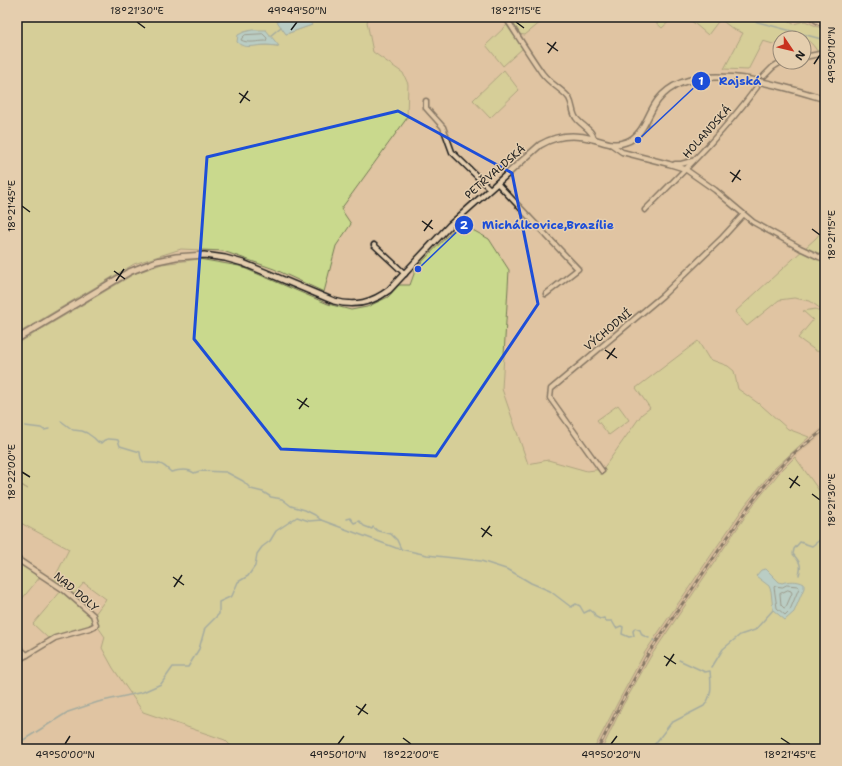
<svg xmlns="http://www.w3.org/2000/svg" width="842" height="766" font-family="'Shantell Sans',sans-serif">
	<rect width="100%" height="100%" fill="#e0c4a2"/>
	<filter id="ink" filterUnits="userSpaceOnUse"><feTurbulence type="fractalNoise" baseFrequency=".025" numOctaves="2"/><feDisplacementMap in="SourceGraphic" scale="8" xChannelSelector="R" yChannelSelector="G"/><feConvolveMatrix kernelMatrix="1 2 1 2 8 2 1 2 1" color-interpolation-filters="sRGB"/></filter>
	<g filter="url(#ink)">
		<!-- built -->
		<polygon fill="#d2b594" points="825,425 825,433 795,457 779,473 751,508 623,705 602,749 594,749 618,702 645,652 746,504 774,469 791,452"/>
		<!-- green -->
		<g fill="#c9d98d" stroke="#727a54" fill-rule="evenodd">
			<path d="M17 17H284L277 20 286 34 312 25 306 17H324L327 20 348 17H369L367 22 373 52 403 73 408 84 407 118 341 209 351 224 336 246 324 292 274 269 223 251 181 249 134 264 17 334ZM238 35 278 46 266 45 248 46Z"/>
			<polygon points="514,17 547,17 525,35 518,34 511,20"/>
			<polygon points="650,17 674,17 662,28"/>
			<path d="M701 17H785L786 19 793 24 805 21 825 30V48L817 51C807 34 798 38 780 38V42L773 44 763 41 748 70 724 69 743 33 733 29 720 19 708 35 688 18 696 20Z"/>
			<polygon points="507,25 523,48 503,66 486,45"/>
			<polygon points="504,70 519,90 490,118 473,100"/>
			<polygon points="460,223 489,239 509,270 502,389 528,464 548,460 587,471 603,469 642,414 650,408 636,388 698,341 709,359 728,366 734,371 738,389 762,406 788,429 809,437 774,469 746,504 645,652 618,702 594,749 234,749 225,740 143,712 113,668 102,648 105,637 98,627 95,614 106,599 84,583 73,595 53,581 69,549 17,521 17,483 28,489 17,482 17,344 134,274 162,264 199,259 239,266 328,304 351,310 367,307 388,297 399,285 410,285 414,274 414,270"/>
			<polygon points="825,227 825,312 810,301 794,298 779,300 747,326 735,312 816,238"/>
			<polygon points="816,309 825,315 825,348 821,352 816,351 798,338 813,320 803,311"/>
			<polygon points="618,405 629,420 609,435 597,420"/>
			<polygon points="795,457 818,489 825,502 825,749 602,749 623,705 651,656 751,508 779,473"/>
			<polygon points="17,562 40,577 17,605"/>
			<polygon points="61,591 92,616 93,621 90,626 49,639 33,624"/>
		</g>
		<!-- water -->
		<g fill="#8cd8ed" stroke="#5f8d99">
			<polygon points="284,17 306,17 312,25 286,34 276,20"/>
			<path d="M252 30H266L279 46C274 46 270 45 266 45 256 45 244 50 237 42L238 35 244 32Z"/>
			<path d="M766 569 779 582 782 583C787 581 798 580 804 584V588L794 612 785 620 773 610 771 591 769 586 756 576 761 570Z"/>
		</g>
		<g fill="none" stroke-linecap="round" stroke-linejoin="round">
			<!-- shore -->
			<g stroke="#496770" stroke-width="1">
				<path d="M263 34 267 38 266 41C258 41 248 44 241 40L242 38 245 35Z"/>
				<polygon points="787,585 798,586 799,588 790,610 785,615 777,608 774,587 775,586 782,587"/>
				<polygon points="788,590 791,591 792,593 786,607 784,608 781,605 780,594"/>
			</g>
			<!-- stream -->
			<g stroke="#5f8d99" stroke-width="1.5">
				<polyline points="739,17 825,40"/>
				<polyline points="270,36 281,27"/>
				<path d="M61 421 73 430 82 431 87 433 94 438 98 442 101 443C106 437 111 439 118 440L120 446 140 452C141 468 149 461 160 464 164 465 168 469 171 472 178 470 188 468 194 473L200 471 226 472 243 481 251 489 263 492 271 497 282 499 291 506 305 510 315 515 321 520"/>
				<polyline points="25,426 41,428 44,430 49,429"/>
				<polyline points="346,519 350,518 354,523 359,521 364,526 372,529 373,527 378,531 391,534 397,540 401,549"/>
				<path d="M799 575C802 565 800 562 793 554L794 549 800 542 812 546 825 536"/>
				<polyline points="653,640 656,642"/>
				<polyline points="712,667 723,649 740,635 755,630 773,610"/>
				<polyline points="17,744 68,712 98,702 143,692 161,684 173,667 188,667 199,649 205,628 219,614 219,602 232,596 238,582 248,576 255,566 257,554 262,547 270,541 276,531 297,517 309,521 321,520 396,548 427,555 481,561 509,570 531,583 550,591 571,607 576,604 580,606 584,613 590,610 594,613 596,617 600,619 604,618 606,621 612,621 616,628 621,626 623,627 622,634 629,637 634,636 633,631 635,628 640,630 642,635 649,638"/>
				<path d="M651 749 671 723 704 706C713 695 711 684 710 671L705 672 679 660"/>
			</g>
			<defs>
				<g id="minor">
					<path d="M508 21C519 38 530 56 542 73 550 84 562 89 569 98 573 105 572 112 576 118 582 126 592 129 594 139"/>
					<polyline points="804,57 825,53"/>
					<polyline points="764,76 773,67 781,62"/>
					<polyline points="426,101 426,108 443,127 452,152 490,189"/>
					<polyline points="612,145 622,152 669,164 685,169 715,190 753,222 800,248 819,257 825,259"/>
					<polyline points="675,164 681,164 692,161"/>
					<polyline points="497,183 578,269 546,294"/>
					<path d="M645 210C684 171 724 132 757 87"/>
					<polyline points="374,245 405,274"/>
					<polyline points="602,471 550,398 551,389 662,296 721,239 743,215"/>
					<polyline points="17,559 64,590 93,615 96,625 90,628 55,638 27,655"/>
					<polyline points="17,646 27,655 17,660"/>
				</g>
				<g id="tertiary">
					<polyline points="812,17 825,25"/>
					<path d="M17 339 129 272 157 261 176 257 204 255 225 258 243 263 334 301C355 307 372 303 389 290L450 225 540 145C557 135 575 134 593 139 605 142 613 147 626 142 644 136 647 114 658 100 691 56 781 86 825 99"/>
				</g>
			</defs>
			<!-- minor casing -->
			<use href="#minor" stroke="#1c1c1c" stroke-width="7"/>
			<!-- tertiary casing -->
			<use href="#tertiary" stroke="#1c1c1c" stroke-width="8"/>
			<!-- minor -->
			<use href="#minor" stroke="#e5ceae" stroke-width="4"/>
			<!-- tertiary -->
			<use href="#tertiary" stroke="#e5ceae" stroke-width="5"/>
			<defs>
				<polyline id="rail" points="598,749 621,703 648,654 749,506 776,471 793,454 825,429"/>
			</defs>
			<!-- rail casing -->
			<use href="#rail" stroke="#1c1c1c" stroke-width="3"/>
			<!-- rail -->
			<use href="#rail" stroke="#e5ceae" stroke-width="1.5" stroke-dasharray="4.5" stroke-linecap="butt"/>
		</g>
	</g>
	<!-- marked area -->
	<path d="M0 0H842V766H0ZM398 111 512 173 538 304 436 456 281 449 194 339 207 157Z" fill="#e0c4a2" fill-opacity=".55" fill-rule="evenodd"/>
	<path fill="none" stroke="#1d4ed8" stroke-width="3" stroke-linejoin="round" d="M398 111 512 173 538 304 436 456 281 449 194 339 207 157Z"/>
	<!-- ticks -->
	<path fill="none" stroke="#1c1c1c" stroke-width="1.5" d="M137 22 145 28M516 22 524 28M291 30 297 22M547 43 558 51M548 53 556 42M814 64 820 55M239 93 250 101M240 103 248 91M730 172 741 180M732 182 740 170M22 206 30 212M422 221 433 229M812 229 820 235M424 231 432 220M114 271 125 279M116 281 124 269M605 350 617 358M607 359 615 348M297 399 309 407M299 409 307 398M22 472 30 477M789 478 800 486M790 488 798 476M812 494 820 500M481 528 492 536M482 537 490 526M173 577 184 585M174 587 182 575M664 656 676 664M666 666 674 654M356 706 368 714M358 715 366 704M403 738 411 744M781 738 790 744M65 744 70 736M338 744 344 736M611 744 617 736"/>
	<g text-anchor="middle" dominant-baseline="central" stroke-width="3" stroke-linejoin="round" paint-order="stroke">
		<!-- street labels -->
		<g font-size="11" fill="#1c1c1c" stroke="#e5ceae">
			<text transform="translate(707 132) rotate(-48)">HOLANDSKÁ</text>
			<text transform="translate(495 172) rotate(-41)">PETŘVALDSKÁ</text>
			<text transform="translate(608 330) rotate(-40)">VÝCHODNÍ</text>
			<text transform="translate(76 592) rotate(40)">NAD DOLY</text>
		</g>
	</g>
	<!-- callouts -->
	<path fill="none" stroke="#1d4ed8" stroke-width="1.5" d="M638 140L701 81M418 269L464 225"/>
	<g fill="#1d4ed8" stroke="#e5ceae" stroke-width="1.5">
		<circle cx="638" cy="140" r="4"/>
		<circle cx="418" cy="269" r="4"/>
		<circle cx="701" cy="81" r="10"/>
		<circle cx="464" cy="225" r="10"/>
	</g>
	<g font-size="12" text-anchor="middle" font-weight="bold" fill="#fff">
		<text x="701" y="85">1</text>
		<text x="464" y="229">2</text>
	</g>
	<g font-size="12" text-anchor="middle" font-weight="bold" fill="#1d4ed8" stroke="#e5ceae" stroke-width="3" stroke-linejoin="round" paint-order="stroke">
		<text x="740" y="85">Rajská</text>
		<text x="548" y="229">Michálkovice,Brazílie</text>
	</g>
	<!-- margin -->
	<rect width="842" height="766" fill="none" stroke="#e5ceae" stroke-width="44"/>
	<!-- north arrow -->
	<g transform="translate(792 50) rotate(125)"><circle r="19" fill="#e5ceae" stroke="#958774"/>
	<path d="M0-3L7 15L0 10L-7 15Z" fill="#c8321e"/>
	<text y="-6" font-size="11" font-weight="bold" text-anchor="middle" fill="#1c1c1c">N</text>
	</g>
	<rect x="22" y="22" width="798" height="722" fill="none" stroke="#1c1c1c" stroke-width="1.5"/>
	<g font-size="10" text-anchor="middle" fill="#1c1c1c">
		<text x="137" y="14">18°21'30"E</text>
		<text x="297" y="14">49°49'50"N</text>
		<text x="516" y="14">18°21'15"E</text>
		<text transform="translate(831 55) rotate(-90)" y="4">49°50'10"N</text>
		<text transform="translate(11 206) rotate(-90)" y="4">18°21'45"E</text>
		<text transform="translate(831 235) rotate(-90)" y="4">18°21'15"E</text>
		<text transform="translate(11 472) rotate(-90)" y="4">18°22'00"E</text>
		<text transform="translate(831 500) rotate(-90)" y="4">18°21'30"E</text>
		<text x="65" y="758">49°50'00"N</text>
		<text x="338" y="758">49°50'10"N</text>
		<text x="411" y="758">18°22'00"E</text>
		<text x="611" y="758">49°50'20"N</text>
		<text x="790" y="758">18°21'45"E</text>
	</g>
</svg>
